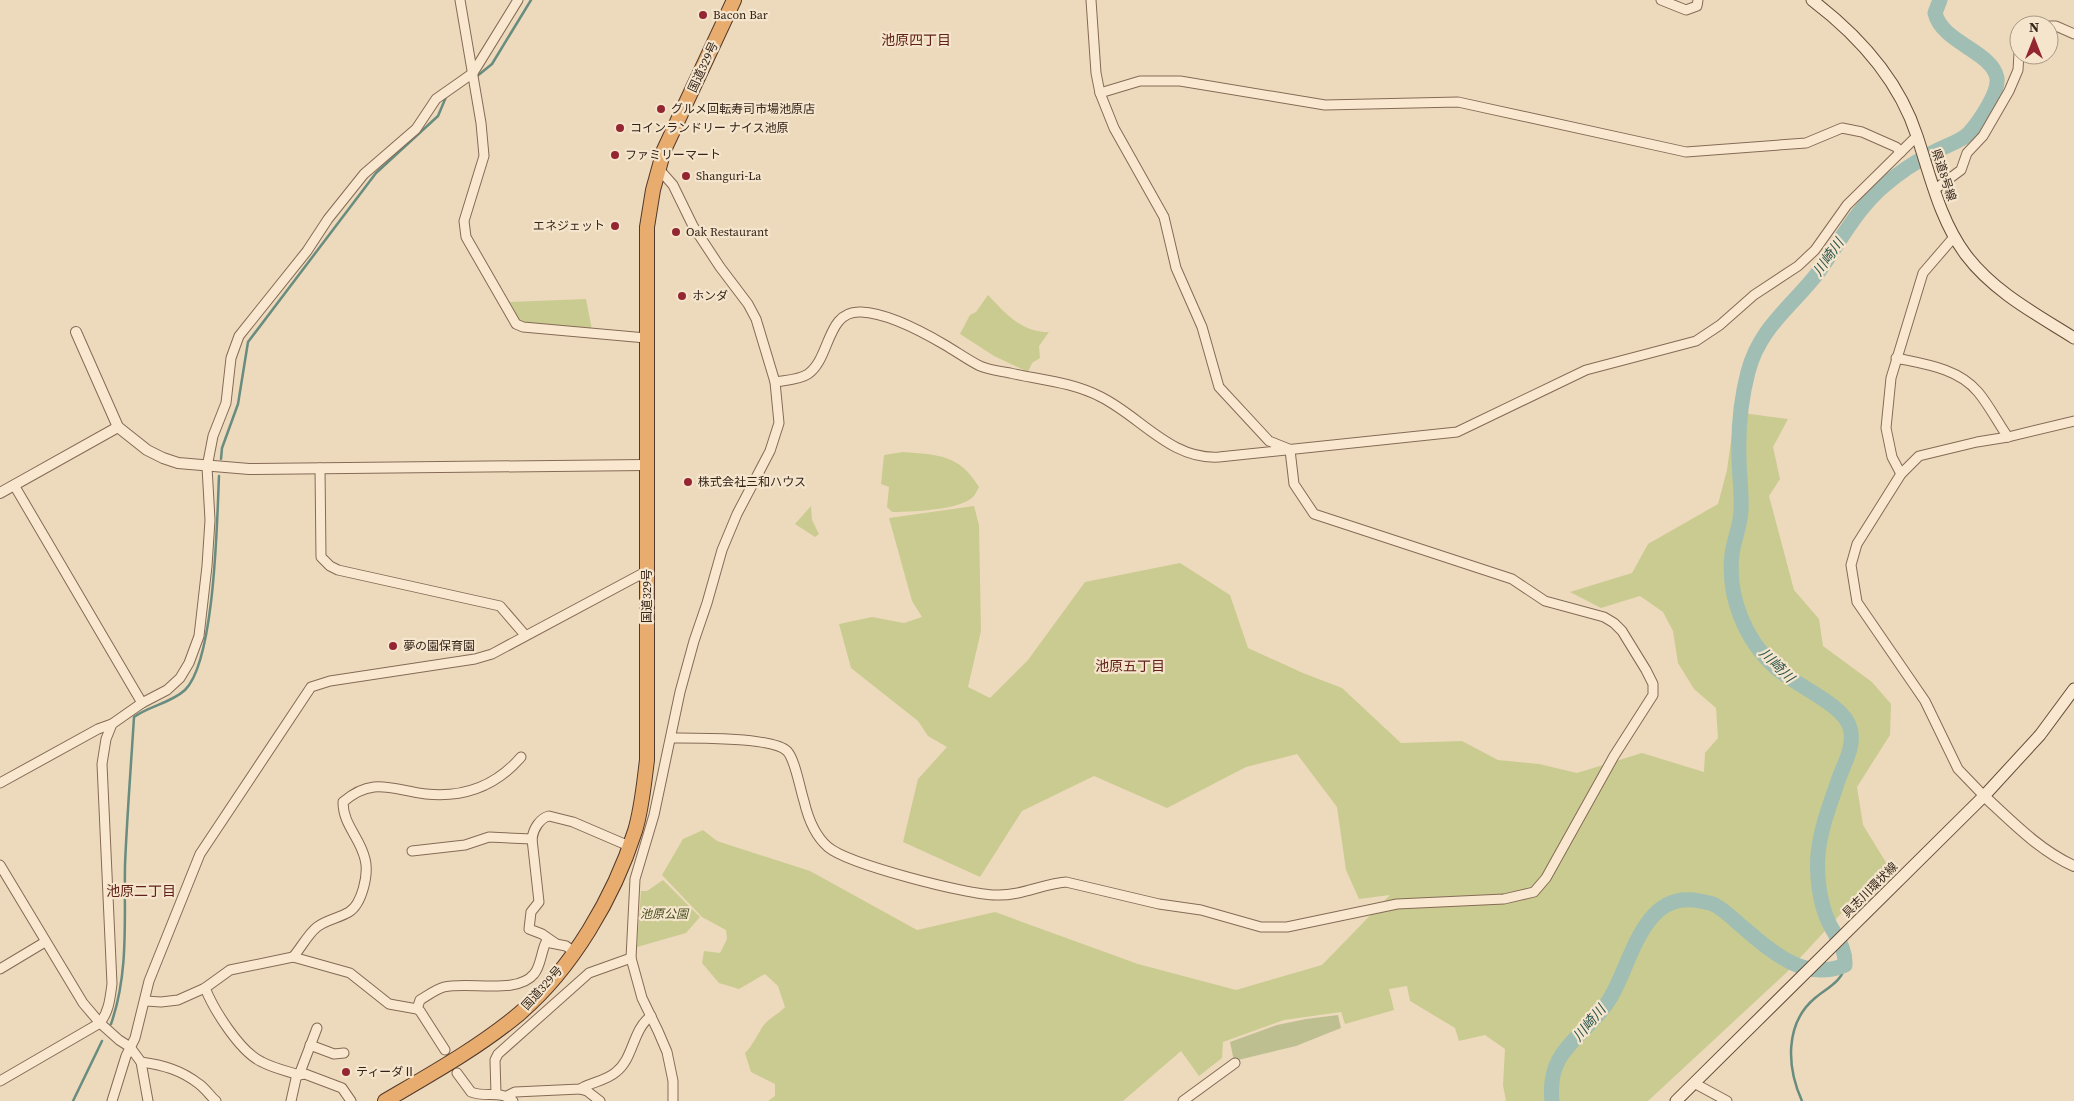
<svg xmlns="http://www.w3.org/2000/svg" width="2074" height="1101" font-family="'Source Serif 4','Noto Sans JP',serif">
	<rect width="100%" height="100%" fill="#eddabc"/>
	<!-- green -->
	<g fill="#cacb91">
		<path d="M988 295C1005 313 1021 332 1049 332L1039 346 1040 358 1032 363 1028 372 994 356 960 334 970 315 976 312Z"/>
		<polygon points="586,299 592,330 525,323 520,321 510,302"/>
		<path d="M1735 412 1788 419 1773 447 1780 479 1769 496 1794 590 1819 619 1823 646 1872 682 1891 704 1890 735 1857 787 1863 825 1887 864 1786 973 1648 1101H1506L1503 1085 1505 1049 1485 1035 1459 1041 1455 1028 1410 1001 1407 986 1389 989 1394 1010 1345 1024 1341 1012 1284 1020 1223 1042 1222 1058 1199 1076 1181 1051 1123 1101H768L775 1096V1084L751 1072 745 1053C753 1045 757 1035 763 1026 769 1018 779 1014 785 1007L778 986 765 974 739 989 719 983 702 963 704 951 720 953 727 939 726 930 702 917 662 875 683 839 703 830 717 841 810 871 917 930 995 912 1138 964 1236 990 1322 965 1390 895 1359 899 1346 870 1337 807 1297 754 1246 767 1167 808 1094 776 1022 811 980 877 903 842 918 779 947 747 928 736 918 721 851 668 839 624 872 617 904 623 922 617 912 601 889 518 974 506 979 525 981 631 968 687 990 698 1028 660 1085 582 1180 563 1230 595 1248 648 1303 673 1342 688 1401 743 1462 741 1498 760 1539 764 1577 773 1642 753 1704 772 1705 753 1718 738 1716 708 1694 689 1678 663 1673 631 1663 612 1640 596 1601 608 1570 592 1632 573 1648 544 1718 504 1727 470Z"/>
		<path d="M903 452C938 455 959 454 979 487 977 490 976 494 973 497 960 510 911 512 892 512L887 507 889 487 881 484 884 455Z"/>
		<polygon points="811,506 812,520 819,534 815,537 795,524"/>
		<polygon points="663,880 700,917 686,933 637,947 641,891 647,891"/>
	</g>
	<!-- cemetery -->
	<polygon fill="#bebf90" points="1338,1015 1341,1028 1296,1046 1234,1061 1230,1042 1277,1025 1306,1019"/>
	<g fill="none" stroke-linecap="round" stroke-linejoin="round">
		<!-- stream -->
		<g stroke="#688c7f" stroke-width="2.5">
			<polyline points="476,77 492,64 531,0"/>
			<polyline points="221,459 222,448 238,404 248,342 376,173 438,116 446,97"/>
			<path d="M111 1024C129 973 124 919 125 865 127 816 131 766 134 717 149 706 171 703 185 690 215 661 217 520 219 476"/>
			<polyline points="73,1101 102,1041"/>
			<path d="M1802 1101C1787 1068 1784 1024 1815 998 1827 988 1843 981 1845 965"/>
		</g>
		<!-- river -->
		<path stroke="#a0beb3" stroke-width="15" d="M1552 1101C1546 1048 1585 1038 1609 1000 1630 968 1641 894 1693 900 1700 901 1708 902 1715 905 1726 911 1735 921 1745 929 1773 953 1806 982 1845 965 1846 948 1836 937 1829 923 1820 904 1816 876 1818 855 1820 829 1831 802 1839 778 1845 762 1855 745 1850 728 1845 705 1795 685 1776 668 1745 640 1727 596 1732 554 1734 539 1741 525 1741 509 1742 492 1739 475 1739 457 1738 429 1741 399 1748 372 1760 326 1793 306 1820 270 1841 240 1857 208 1886 184 1901 171 1917 161 1934 152 1944 146 1961 142 1969 133 1979 122 1999 93 1997 78 1992 51 1942 43 1935 13L1940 0"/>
		<defs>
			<g id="minor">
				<polyline points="460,0 481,123 484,156 464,221 466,237 516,324 523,327 646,338"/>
				<polyline points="1091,0 1096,73 1100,93 1114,128 1164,217 1176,268 1202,327 1219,387 1269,441 1289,449"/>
				<polyline points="1661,0 1686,10 1697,6 1698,0"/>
				<polyline points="2049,26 2056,26 2074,34"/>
				<polyline points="1100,93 1140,81 1180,81 1325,105 1458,102 1686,152 1806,143 1842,128 1862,132 1896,147 1901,152"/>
				<polyline points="658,168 673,185 693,226 720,267 748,304 756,319 775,382 779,423 770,451 737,514 722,550 707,603 694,641 680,692 654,815 635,879 631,958 642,998 658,1031 667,1052 673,1081 673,1101"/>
				<polyline points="1934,190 1961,170 1967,153 1983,136 2009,91 2018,70 2019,53"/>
				<path d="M1896 358C1924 364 1958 368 1978 392 1989 405 1998 423 2008 437"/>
				<path d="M775 382C786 380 799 380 808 374 831 358 826 310 861 312 887 313 923 332 945 345 957 352 968 360 980 366 989 370 1000 371 1010 373 1041 380 1072 382 1101 397 1141 417 1171 460 1219 457L1457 432 1586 370 1696 341 1720 325 1754 295 1798 266 1815 250 1847 205 1917 136"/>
				<polyline points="320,468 321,557 330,566 338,570 500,606 525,635"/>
				<polyline points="1901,474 1892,457 1886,428 1891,378 1923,273 1954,237"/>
				<polyline points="14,485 142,703"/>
				<path d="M671 738C692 738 773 737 787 751 795 759 800 789 804 801 808 818 814 835 828 847 848 864 967 895 996 895 1021 896 1042 884 1066 882L1159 904 1201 910 1261 927H1287L1397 904 1504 899 1534 892 1546 878 1614 756 1653 695V684L1646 670 1622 631 1614 623 1604 617 1545 601 1512 579 1314 514 1294 484 1290 450"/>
				<polyline points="0,783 98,729 112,724"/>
				<polyline points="1984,796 1958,769 1925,701 1857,602 1851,565 1857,544 1901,474 1919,456 1977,442 2008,437 2074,421"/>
				<polyline points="412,851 465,845 489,837 532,839"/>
				<polyline points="0,865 83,1003 100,1023 119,1040 130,1047 141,1062 148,1101"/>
				<path d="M555 943 542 934 529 929 531 912 539 902 532 839C533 829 540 818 549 816L573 822 629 846"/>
				<path d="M293 957C301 948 308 934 317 927 326 920 339 918 349 912 362 904 369 874 365 859 360 837 343 825 343 802 373 776 392 790 426 794 465 798 496 786 521 757"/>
				<polyline points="0,969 45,942"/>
				<path d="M205 988C214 1010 240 1052 262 1062 273 1068 287 1071 299 1075L305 1074 342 1088 351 1101"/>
				<polyline points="146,1001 161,1002 178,1000 205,988 230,970 293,957 350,973 389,1004 417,1009 420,1011 445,1050"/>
				<path d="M417 1009 420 1000C427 996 436 989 444 987 469 981 517 995 534 974 541 966 541 952 546 942L566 946 574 952"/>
				<polyline points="310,1045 334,1054 344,1053"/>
				<path d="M141 1062C163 1065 181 1070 199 1084 206 1089 210 1096 216 1101"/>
				<path d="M457 1073 471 1092C486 1098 501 1090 513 1101"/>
				<polyline points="299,1075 317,1028"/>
				<path d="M0 1081 100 1023C109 1011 110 999 112 984L102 764 106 739 112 724 142 703 167 690 180 678 189 663 199 636 207 566 210 520 207 467 213 436 226 403 231 358 239 336 307 251 328 219 364 174 416 129 436 99 473 73 518 0"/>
				<polyline points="1694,1083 1727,1101"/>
				<polyline points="580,1089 587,1091 600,1101"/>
				<polyline points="496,1094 495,1060 498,1054 589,973 631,958"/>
				<path d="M507 1096 515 1092 580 1089C591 1082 606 1081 616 1072 634 1058 632 1030 651 1016"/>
				<polyline points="112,1101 126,1056 135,1038 149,981 200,854 311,687 330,681 475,659 492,654 647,571"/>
				<polyline points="291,1101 297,1074"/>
				<polyline points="1183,1101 1235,1063"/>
			</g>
			<g id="tertiary">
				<polyline points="76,332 118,427 147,450 163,458 178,463 249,469 646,465"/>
				<polyline points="0,493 118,427"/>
				<path d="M1984 796C2011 821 2040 851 2074 866"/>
			</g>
			<g id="secondary">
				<path d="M1812 0C1858 35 1899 80 1917 136 1931 178 1940 220 1966 255 1994 292 2036 314 2074 338"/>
				<polyline points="1676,1101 1984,796 2040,735 2074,689"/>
			</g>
			<path id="trunk" d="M385 1101C431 1074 478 1048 519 1014 572 969 614 897 635 831 642 808 644 783 647 760V227L653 190 664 150 734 0"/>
		</defs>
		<!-- minor casing -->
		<use href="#minor" stroke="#856a56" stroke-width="11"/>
		<!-- tertiary casing -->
		<use href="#tertiary" stroke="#856a56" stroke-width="12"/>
		<!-- secondary casing -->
		<use href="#secondary" stroke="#664c39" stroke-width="13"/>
		<!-- trunk casing -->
		<use href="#trunk" stroke="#52392b" stroke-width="16"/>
		<!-- minor -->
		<use href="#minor" stroke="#f9e8cf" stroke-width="9"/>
		<!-- tertiary -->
		<use href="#tertiary" stroke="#f9e8cf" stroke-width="10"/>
		<!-- secondary -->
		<use href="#secondary" stroke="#f9e8cf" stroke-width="11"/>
		<!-- trunk -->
		<use href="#trunk" stroke="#e8ad6e" stroke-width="14"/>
	</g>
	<!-- markers -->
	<g fill="#942631" stroke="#f5e5cc" stroke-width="2">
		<circle cx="703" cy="15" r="5"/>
		<circle cx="661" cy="109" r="5"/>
		<circle cx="620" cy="128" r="5"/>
		<circle cx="615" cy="155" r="5"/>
		<circle cx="686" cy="176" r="5"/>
		<circle cx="615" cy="226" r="5"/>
		<circle cx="676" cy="232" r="5"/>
		<circle cx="682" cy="296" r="5"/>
		<circle cx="688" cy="482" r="5"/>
		<circle cx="393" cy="646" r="5"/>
		<circle cx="346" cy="1072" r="5"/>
	</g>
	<g text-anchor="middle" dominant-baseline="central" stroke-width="4.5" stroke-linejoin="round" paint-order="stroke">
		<!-- poi labels -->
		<g font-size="12" fill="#34251b" stroke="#f5e5cc" text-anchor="start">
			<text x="713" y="15">Bacon Bar</text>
			<text x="671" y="109">グルメ回転寿司市場池原店</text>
			<text x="630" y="128">コインランドリー ナイス池原</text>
			<text x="625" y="155">ファミリーマート</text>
			<text x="696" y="176">Shanguri-La</text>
			<text x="605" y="226" text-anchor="end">エネジェット</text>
			<text x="686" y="232">Oak Restaurant</text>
			<text x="692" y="296">ホンダ</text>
			<text x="698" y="482">株式会社三和ハウス</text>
			<text x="403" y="646">夢の園保育園</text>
			<text x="356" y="1072">ティーダⅡ</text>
		</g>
		<!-- street labels -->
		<g font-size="12" fill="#34251b" stroke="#f5e5cc">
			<text transform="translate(703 67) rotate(-65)">国道329号</text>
			<text transform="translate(1944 175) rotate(72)">県道8号線</text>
			<text transform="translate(647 596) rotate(-90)">国道329号</text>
			<text transform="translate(1870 890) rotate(-45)">具志川環状線</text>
			<text transform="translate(542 988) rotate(-48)">国道329号</text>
		</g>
		<!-- park labels -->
		<g font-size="12" font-style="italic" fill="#495021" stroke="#f5e5cc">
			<text x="664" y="914">池原公園</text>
		</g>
		<!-- neighbourhood labels -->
		<g font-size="14" fill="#60221a" stroke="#f5e5cc">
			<text x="916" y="40">池原四丁目</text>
			<text x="1130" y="666">池原五丁目</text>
			<text x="141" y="891">池原二丁目</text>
		</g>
		<!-- water labels -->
		<g font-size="14" font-style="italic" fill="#2a544d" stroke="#f5e5cc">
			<text transform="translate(1828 257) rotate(-55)">川崎川</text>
			<text transform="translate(1777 665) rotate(44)">川崎川</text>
			<text transform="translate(1589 1023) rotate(-50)">川崎川</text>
		</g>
	</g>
	<!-- north arrow -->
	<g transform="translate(2034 40)"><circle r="24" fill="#f5e5cc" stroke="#a89885"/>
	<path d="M0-4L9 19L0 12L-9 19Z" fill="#942631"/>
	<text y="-8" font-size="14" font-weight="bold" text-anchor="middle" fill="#34251b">N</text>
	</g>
</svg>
